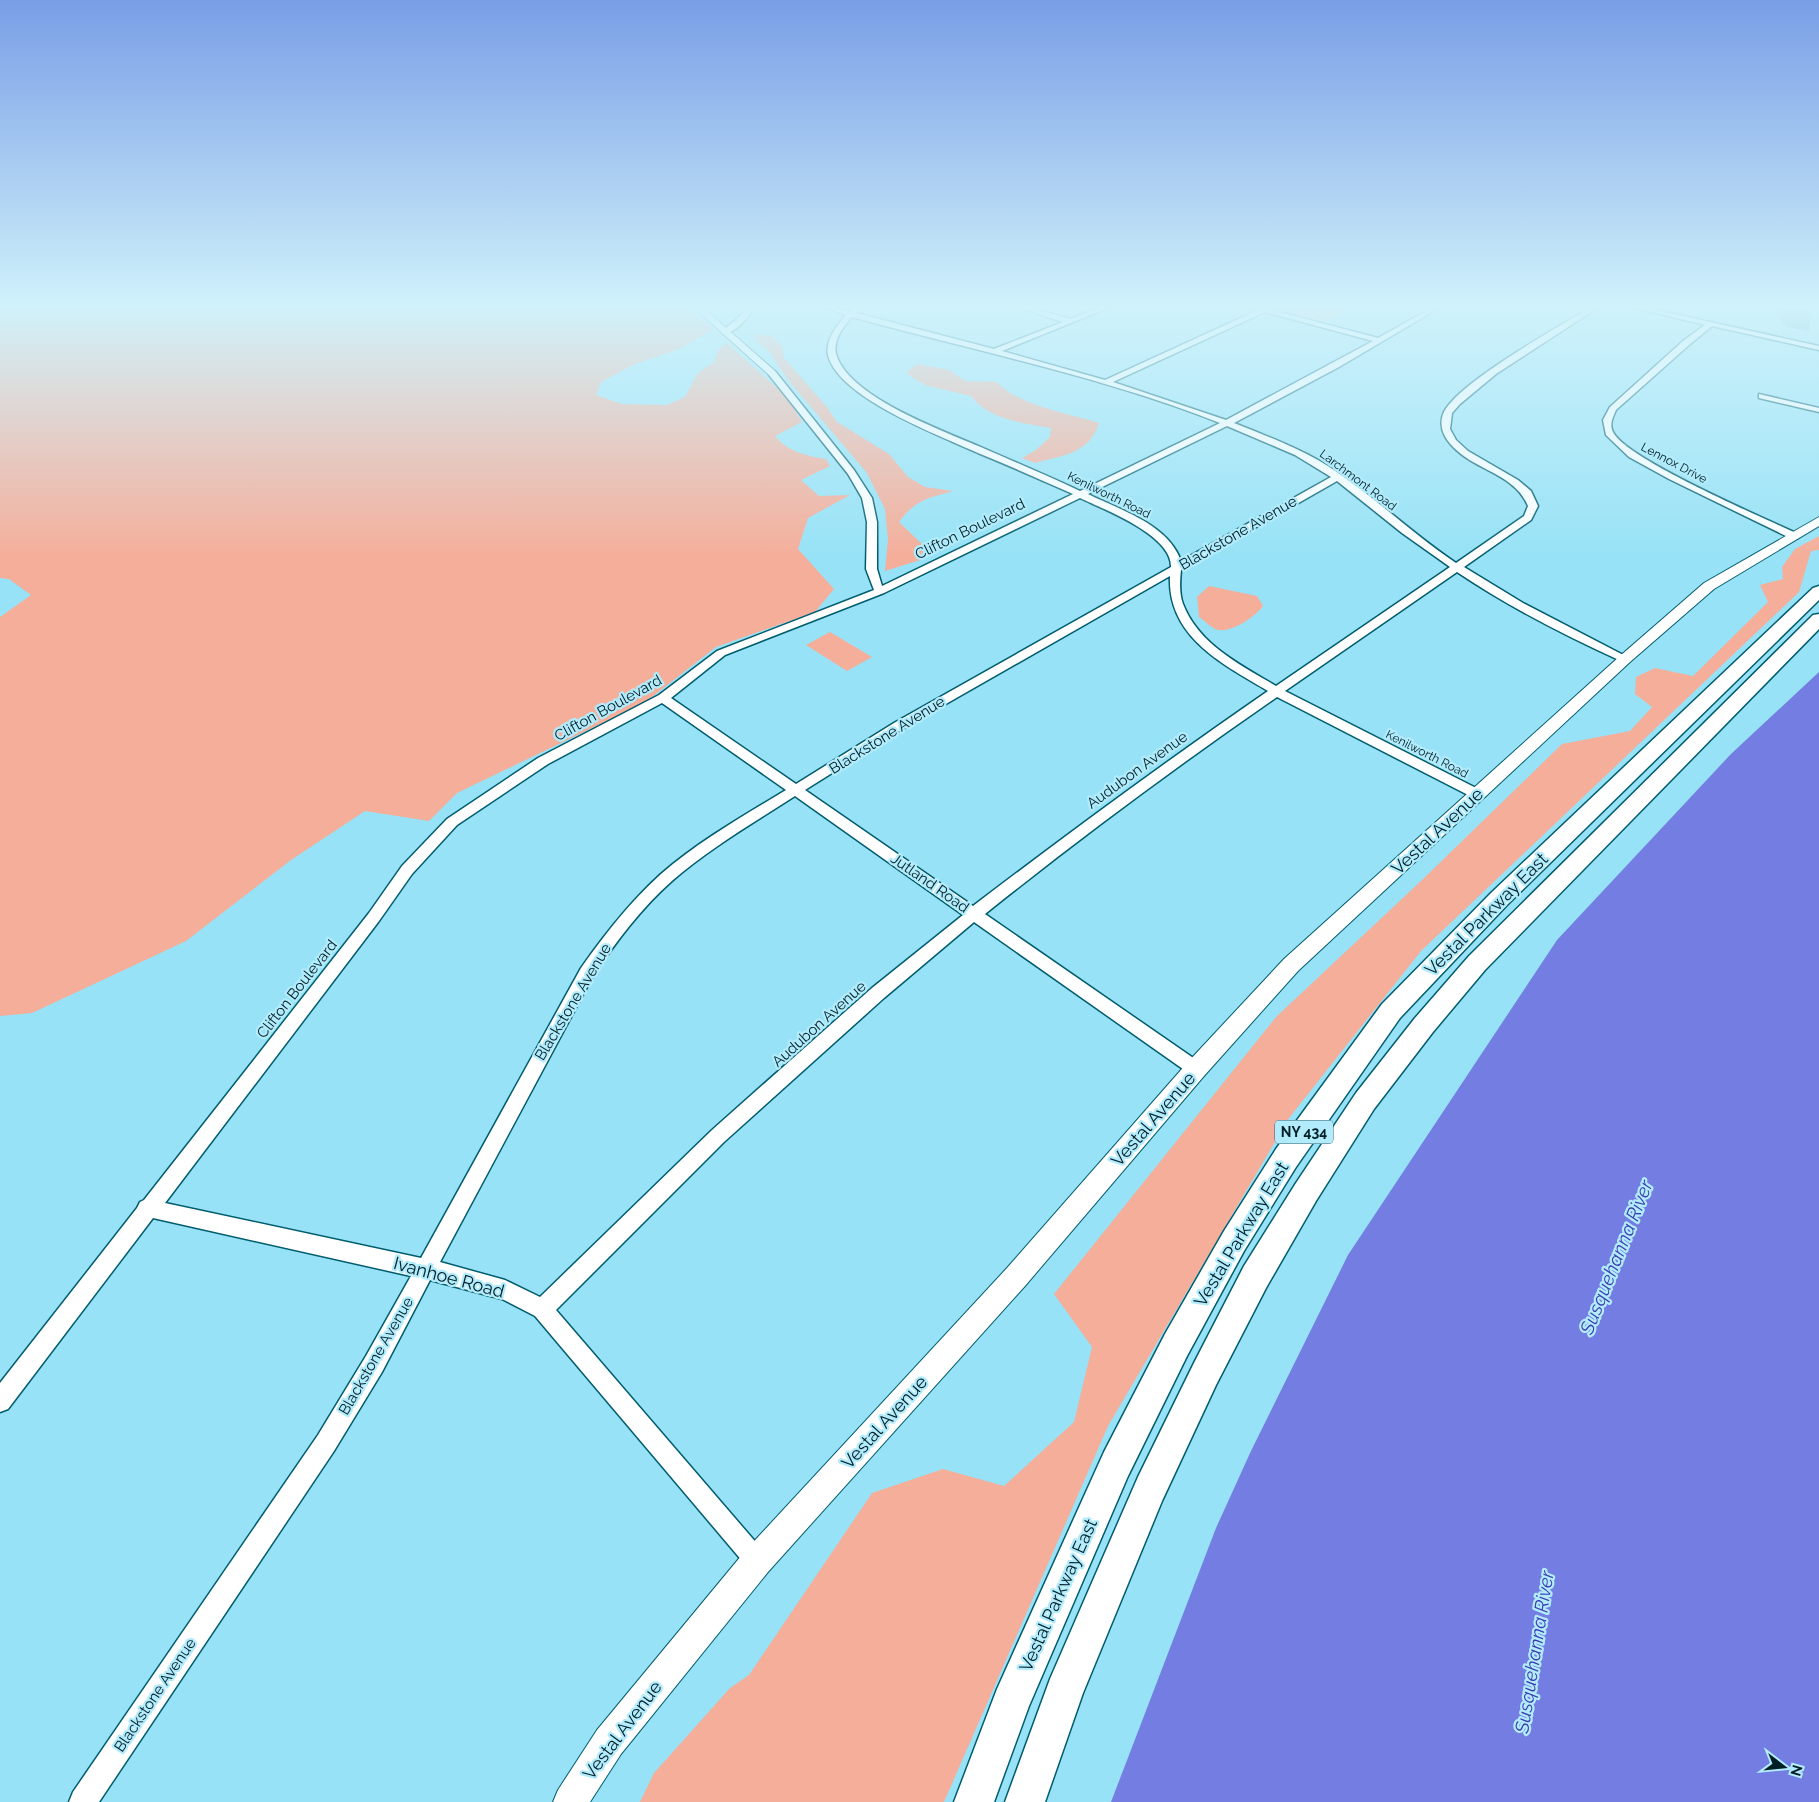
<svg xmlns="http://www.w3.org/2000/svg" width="1819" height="1802" font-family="Raleway,sans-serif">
	<rect width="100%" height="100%" fill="#97e2f6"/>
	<!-- green -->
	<g fill="#f5ae9a">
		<path d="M0 305H685L714 329 679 349 635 364 601 382 596 395 622 404 667 405 685 397 698 373 713 363 719 349 726 343 735 350 787 397 802 422 775 436C788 452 807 456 826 459L830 466 801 480 819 496 850 495 808 518 798 549 834 589 815 612 716 647 644 703 457 793 429 821 365 811 291 860 186 941 32 1013 0 1016V617L31 595 9 579 0 578Z"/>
		<polygon points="1267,305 1357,305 1327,321 1316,321 1277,312 1279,306"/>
		<path d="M757 334 772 336 782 346 784 358 826 406 837 422 889 454 908 477 925 487 953 491C928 498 915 500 899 522L925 547 920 560 885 571 888 539 885 509 867 473 789 381 770 353 755 339Z"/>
		<path d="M917 364 949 370 965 381 997 382C1016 405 1071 414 1099 423 1089 454 1063 455 1035 463L1022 458 1036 450 1050 437 1051 428C1024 423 989 420 971 396L925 385 906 373Z"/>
		<polygon points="1819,536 1819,550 1811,551 1799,592 1421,951 1289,1118 1108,1426 944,1802 640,1802 654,1773 730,1688 749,1675 872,1493 943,1469 1004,1486 1074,1422 1092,1347 1054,1294 1276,1017 1422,880 1562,744 1630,731 1652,707 1635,694 1636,677 1655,668 1693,676 1768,602 1760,585 1783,579 1782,567 1795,549"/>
		<path d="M1209 586 1257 596 1263 606C1255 617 1229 635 1215 629 1209 626 1204 620 1199 617L1197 597Z"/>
		<polygon points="830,632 872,657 847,671 806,645"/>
	</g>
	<!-- water -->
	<polygon fill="#737de2" points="1819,672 1819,1802 1111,1802 1216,1528 1251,1451 1348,1255 1557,940 1731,754"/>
	<!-- building -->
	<polygon fill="#6aa3c6" points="1768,305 1812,310 1809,331 1787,327"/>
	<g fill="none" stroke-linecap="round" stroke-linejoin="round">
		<defs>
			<g id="minor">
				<path d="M750 305H756C749 315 738 333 724 333V329L735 321Z"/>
				<path d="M819 305H827L850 312 857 305H864L856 313 994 349 1063 322 1014 306 1013 305H1022L1070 319 1106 305H1114L1113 306 1002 351 1105 380 1258 310 1245 306 1244 305H1253L1378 338 1437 305H1444L1339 367 1234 423C1262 434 1291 445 1318 460 1367 489 1408 531 1456 563L1524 516 1528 506C1516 477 1484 472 1461 454 1448 444 1436 429 1444 412 1459 382 1563 324 1595 305H1602L1496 374 1460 404 1452 413 1450 429 1456 440 1468 451 1518 480 1531 491 1538 506 1531 520 1464 567 1523 603 1631 659 1625 663 1621 661C1564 635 1509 607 1457 572L1285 691 1482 791 1484 794 1482 797H1472L1277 697C1177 766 1080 838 985 914L1202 1064 1205 1069 1202 1074 1196 1076 1190 1074 974 922 884 998 724 1142 556 1310 765 1553 769 1561 765 1569 757 1573 749 1569 535 1316 502 1299 430 1280 382 1372 334 1451 99 1802H69L73 1792 318 1435 366 1356 411 1276 153 1218 8 1409 0 1412V1383L137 1208 140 1202 144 1200 369 913 402 866 447 819 538 758 659 695 717 651 874 590 866 569 867 522 862 498 848 474 769 375V371H775L854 470 872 498 877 522V569L882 586 1073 494C1041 480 1010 466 978 453 941 436 838 398 828 355 825 340 837 325 846 315ZM1265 312 1373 341 1226 420 1113 382ZM852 317C975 351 1101 376 1220 423L1080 491C1048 476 1015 462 983 448 944 431 853 399 837 357 831 342 843 327 852 317ZM1227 426 1295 455 1331 477 1181 561C1168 524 1120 510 1088 494ZM1337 481 1402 533 1450 567 1276 686C1241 665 1199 645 1183 604 1179 594 1180 580 1181 570ZM1080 498C1105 510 1172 535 1171 567L894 723 796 784 671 698 725 655 884 593ZM1170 576C1167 637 1224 665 1268 691 1168 760 1070 832 973 906L805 790 902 729ZM662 703 786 790C743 816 699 841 661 874 630 902 605 934 581 968L421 1258 165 1203 379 921 412 874 457 825 548 764ZM795 796 963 915 872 988 712 1130 540 1297 505 1280 440 1262 593 976C616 942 641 908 673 880 710 848 753 823 795 796Z"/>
				<path d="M1623 305H1633L1819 346V350L1712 326 1689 345 1616 410C1613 417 1609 424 1613 432 1626 459 1764 518 1798 534V538H1790L1669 479 1629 457 1606 435 1603 420 1610 407 1683 341 1705 325Z"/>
				<polygon points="1759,394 1819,408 1819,412 1759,398"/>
			</g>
			<g id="tertiary">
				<polygon points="691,305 700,305 775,371 775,375 769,375"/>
				<polygon points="1819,517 1819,526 1714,589 1630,662 1298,971 1204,1076 1025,1286 768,1572 621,1754 590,1802 553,1802 558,1790 597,1730 746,1550 1007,1268 1188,1062 1284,959 1620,656 1704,583"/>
			</g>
			<g id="primary">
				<polygon points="1819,586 1819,600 1507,905 1400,1018 1296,1167 1244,1251 1187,1356 1128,1476 1029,1706 994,1802 954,1802 997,1689 1104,1452 1165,1334 1224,1231 1276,1149 1382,1004 1491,893 1813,588"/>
				<polygon points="1819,614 1819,629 1485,970 1433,1032 1374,1109 1316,1201 1266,1288 1216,1385 1162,1501 1083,1693 1045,1802 1005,1802 1050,1679 1138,1477 1194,1363 1244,1266 1296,1183 1356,1093 1415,1018 1469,956 1813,615"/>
			</g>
		</defs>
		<!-- minor casing -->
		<use href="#minor" stroke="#005d6e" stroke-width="3"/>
		<!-- tertiary casing -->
		<use href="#tertiary" stroke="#005d6e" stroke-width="2"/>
		<!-- primary casing -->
		<use href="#primary" stroke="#005d6e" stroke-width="3"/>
		<!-- minor -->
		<use href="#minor" fill="#fff" fill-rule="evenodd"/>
		<!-- tertiary -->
		<use href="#tertiary" fill="#fff" fill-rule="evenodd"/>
		<!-- primary -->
		<use href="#primary" fill="#fff" fill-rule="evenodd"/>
	</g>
	<!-- sky -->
	<linearGradient id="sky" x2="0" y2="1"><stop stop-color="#799ee6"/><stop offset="0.55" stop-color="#d0f2fb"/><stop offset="1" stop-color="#d0f2fb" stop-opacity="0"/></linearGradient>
	<rect width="1819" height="557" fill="url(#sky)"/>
	<g text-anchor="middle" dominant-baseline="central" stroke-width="4.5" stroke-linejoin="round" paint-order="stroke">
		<!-- far-street labels -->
		<g font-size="12" fill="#001e26" stroke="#b2ecfc">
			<text transform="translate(1674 463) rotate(28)">Lennox Drive</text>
			<text transform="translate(1358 480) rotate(37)">Larchmont Road</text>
			<text transform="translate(1109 495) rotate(26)">Kenilworth Road</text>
			<text transform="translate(1427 754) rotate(27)">Kenilworth Road</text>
		</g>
		<!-- shield labels -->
		<rect fill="#b2ecfc" stroke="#355c66" stroke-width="1" x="1275" y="1120.5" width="58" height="23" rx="4"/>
		<g font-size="14" font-weight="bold" fill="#001e26">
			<text x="1304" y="1132">NY 434</text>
		</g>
		<!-- street labels -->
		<g font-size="15" fill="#001e26" stroke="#b2ecfc">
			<text transform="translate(970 529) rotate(-26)">Clifton Boulevard</text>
			<text transform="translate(1238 533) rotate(-30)">Blackstone Avenue</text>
			<text transform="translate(608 708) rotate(-29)">Clifton Boulevard</text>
			<text transform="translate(887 735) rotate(-32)">Blackstone Avenue</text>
			<text transform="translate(1137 770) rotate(-36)">Audubon Avenue</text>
			<text transform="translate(930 883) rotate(35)">Jutland Road</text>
			<text transform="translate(297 989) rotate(-52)">Clifton Boulevard</text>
			<text transform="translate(573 1002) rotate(-59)">Blackstone Avenue</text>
			<text transform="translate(819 1024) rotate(-42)">Audubon Avenue</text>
			<text transform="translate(376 1356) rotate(-60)">Blackstone Avenue</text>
			<text transform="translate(155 1695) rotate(-56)">Blackstone Avenue</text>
		</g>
		<!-- near-street labels -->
		<g font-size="18" fill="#001e26" stroke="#b2ecfc">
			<text transform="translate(1437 831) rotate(-43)">Vestal Avenue</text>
			<text transform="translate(1486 914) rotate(-45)">Vestal Parkway East</text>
			<text transform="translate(1153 1119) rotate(-49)">Vestal Avenue</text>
			<text transform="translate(1241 1234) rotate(-59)">Vestal Parkway East</text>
			<text transform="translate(449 1277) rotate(15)">Ivanhoe Road</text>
			<text transform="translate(884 1422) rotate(-48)">Vestal Avenue</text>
			<text transform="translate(1058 1595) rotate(-66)">Vestal Parkway East</text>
			<text transform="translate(622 1730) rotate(-53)">Vestal Avenue</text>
		</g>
		<!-- near-water labels -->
		<g font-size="19" font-style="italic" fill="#3c3ab0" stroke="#b2ecfc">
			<text transform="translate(1616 1257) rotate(-68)">Susquehanna River</text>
			<text transform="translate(1534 1652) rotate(-81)">Susquehanna River</text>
		</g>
	</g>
	<!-- north arrow -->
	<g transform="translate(1784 1767) rotate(106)" stroke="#b2ecfc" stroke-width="4" paint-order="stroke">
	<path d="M0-4L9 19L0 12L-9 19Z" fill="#001e26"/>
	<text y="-8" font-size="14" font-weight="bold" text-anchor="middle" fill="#001e26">N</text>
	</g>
</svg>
